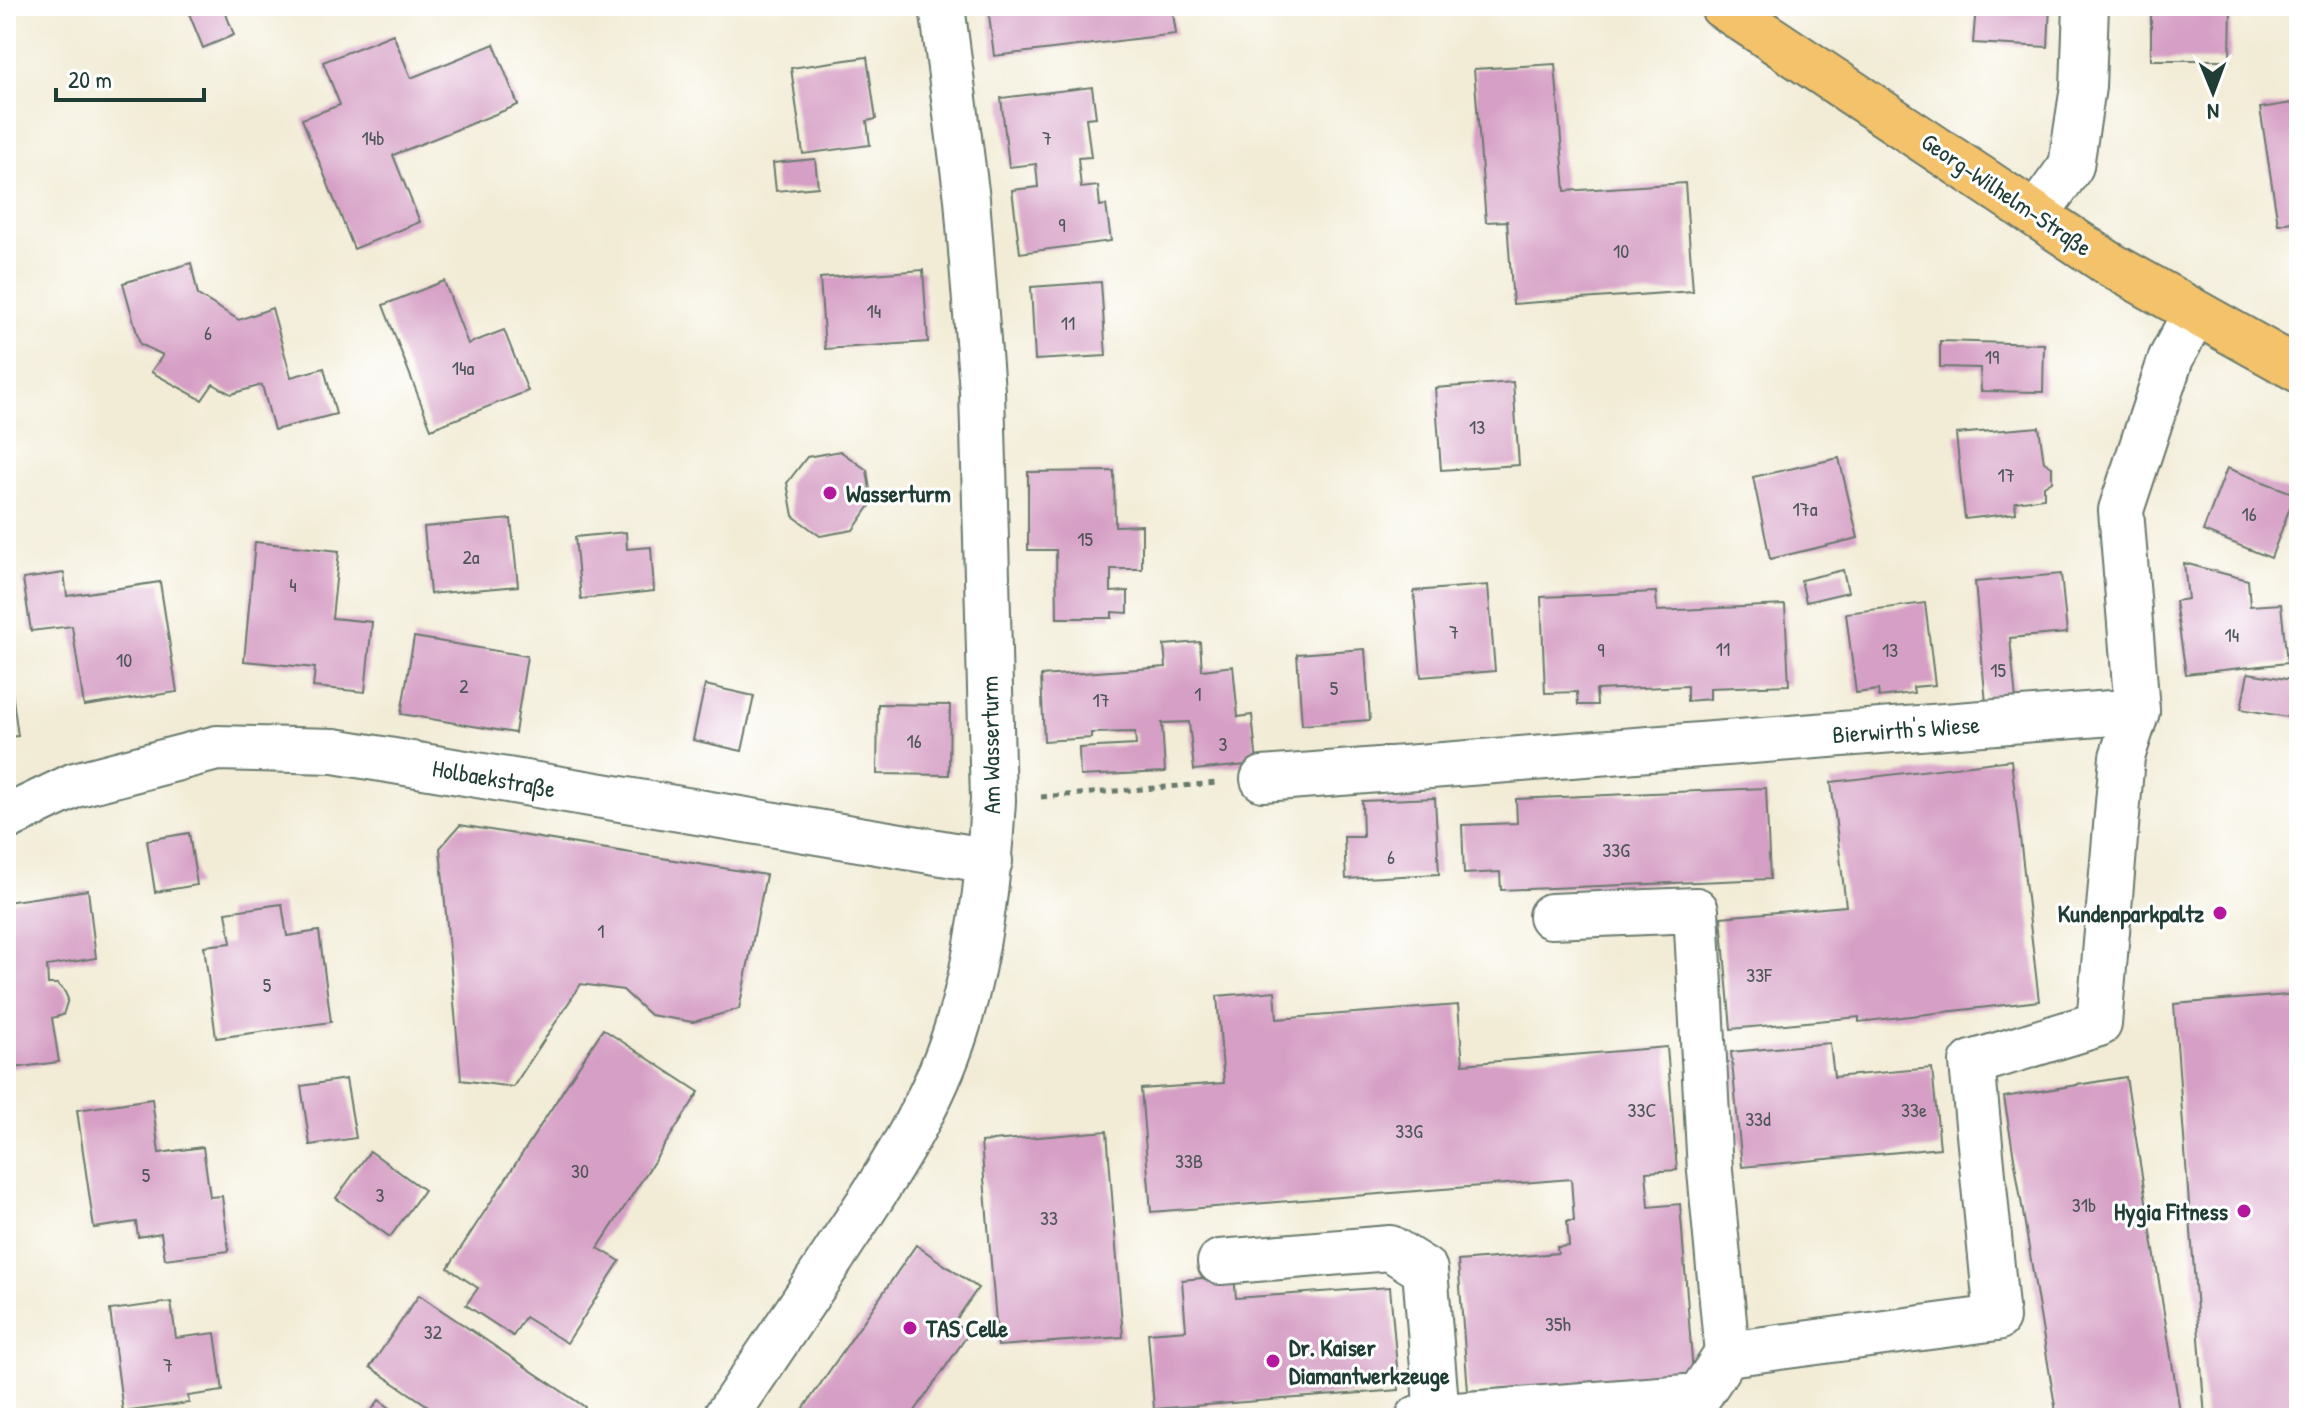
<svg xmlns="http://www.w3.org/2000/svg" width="2305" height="1424" font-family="'Patrick Hand',sans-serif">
	<rect width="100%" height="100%" fill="#fff"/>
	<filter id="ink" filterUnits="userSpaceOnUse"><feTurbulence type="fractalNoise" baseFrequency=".0125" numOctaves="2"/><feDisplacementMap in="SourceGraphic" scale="16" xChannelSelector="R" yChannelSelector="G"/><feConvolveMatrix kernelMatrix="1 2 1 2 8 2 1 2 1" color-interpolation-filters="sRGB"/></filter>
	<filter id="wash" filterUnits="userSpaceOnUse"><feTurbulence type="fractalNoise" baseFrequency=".006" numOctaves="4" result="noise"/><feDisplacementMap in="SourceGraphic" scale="32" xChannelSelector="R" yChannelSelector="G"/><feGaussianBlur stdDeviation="1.8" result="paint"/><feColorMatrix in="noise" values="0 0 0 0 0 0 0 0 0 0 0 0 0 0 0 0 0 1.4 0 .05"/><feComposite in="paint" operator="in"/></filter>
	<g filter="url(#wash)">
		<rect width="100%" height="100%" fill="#f2ecd6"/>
		<g id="blocks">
			<!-- building -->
			<g fill="#d69fc5">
				<polygon points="186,6 223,6 234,35 203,48"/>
				<polygon points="988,6 1172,6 1176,34 994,56"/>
				<polygon points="1976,6 2050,6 2048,47 1973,43"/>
				<polygon points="2151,6 2231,6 2230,60 2151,60"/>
				<polygon points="393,34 411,78 494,44 518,105 393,155 420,222 354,249 302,119 340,105 323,62"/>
				<polygon points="867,57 876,119 867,121 870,145 803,154 791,68"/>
				<polygon points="1555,64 1565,191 1685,183 1693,291 1513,304 1507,221 1486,222 1474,69"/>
				<polygon points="1092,87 1096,117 1086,118 1091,157 1078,158 1081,188 1098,186 1100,206 1106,205 1111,241 1020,253 1012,190 1038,187 1036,164 1009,167 1001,98"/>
				<polygon points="2299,102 2299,221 2278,224 2260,108"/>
				<polygon points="815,159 818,187 776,191 773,163"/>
				<polygon points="191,263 198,295 239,320 272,308 291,377 324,368 336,414 274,430 262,385 231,394 213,384 202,400 151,372 163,355 140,344 123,283"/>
				<polygon points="923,270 928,342 825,349 820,278"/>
				<polygon points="444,281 468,344 504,330 528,391 431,429 383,305"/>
				<polygon points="1101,282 1106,356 1035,360 1031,287"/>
				<polygon points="1940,341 2044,344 2043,392 1981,391 1980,368 1940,367"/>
				<polygon points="1513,382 1519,465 1441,470 1435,388"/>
				<polygon points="2039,427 2044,462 2052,467 2052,481 2044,486 2044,498 2015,502 2016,513 1965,519 1956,434"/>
				<polygon points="840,451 867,470 872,503 853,530 820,536 793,516 787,483 807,457"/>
				<polygon points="1839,458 1858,538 1770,559 1753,477"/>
				<polygon points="2227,468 2295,494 2271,558 2203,531"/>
				<polygon points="1114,471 1115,526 1142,525 1142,569 1111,569 1111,592 1128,591 1128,613 1112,612 1112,618 1057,618 1056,550 1028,550 1028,472"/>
				<polygon points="511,519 518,586 430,594 424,527"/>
				<polygon points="626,532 627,549 651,547 654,591 581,599 575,537"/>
				<polygon points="255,542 339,551 332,618 372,622 365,692 313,687 315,668 244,661"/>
				<polygon points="2184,563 2248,580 2250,606 2281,604 2287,663 2186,674 2175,601 2188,599"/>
				<polygon points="1843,570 1848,592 1806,602 1801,580"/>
				<polygon points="64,573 67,596 160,582 177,692 84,706 72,626 31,631 23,579"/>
				<polygon points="2061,574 2067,633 2010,638 2016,701 1986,704 1975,582"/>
				<polygon points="1488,585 1495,671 1421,677 1414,591"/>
				<polygon points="1656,592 1657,611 1785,605 1789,685 1710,688 1710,699 1687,701 1687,686 1596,690 1597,705 1578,705 1577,692 1545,693 1541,597"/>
				<polygon points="1925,603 1935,685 1913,687 1914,693 1879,697 1878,690 1856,693 1846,613"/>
				<polygon points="414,637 527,656 515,733 401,714"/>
				<polygon points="1200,642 1202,670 1233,666 1238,717 1252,715 1257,764 1194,770 1189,722 1162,723 1165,772 1080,776 1079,748 1136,745 1135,732 1091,733 1091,738 1044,741 1041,676 1166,667 1164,645"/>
				<polygon points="1365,649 1370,720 1302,725 1297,654"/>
				<polygon points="6,662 8,662 18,736 6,737"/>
				<polygon points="2248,673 2299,681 2299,719 2241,709"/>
				<polygon points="705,685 754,696 742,751 693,740"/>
				<polygon points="878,704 950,705 949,775 877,774"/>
				<polygon points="2011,760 2039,1001 1859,1022 1859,1017 1731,1029 1721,917 1846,906 1831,782"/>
				<polygon points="1766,788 1770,879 1501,890 1500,872 1464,874 1462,825 1517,823 1516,799"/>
				<polygon points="1435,798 1439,874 1346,879 1344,837 1363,837 1362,801"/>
				<polygon points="460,825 766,875 739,1009 693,1022 650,1015 623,990 581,984 513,1087 461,1080 440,848"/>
				<polygon points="189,833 197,885 155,892 147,840"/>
				<polygon points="88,890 96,958 47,966 48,984 57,984 64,990 68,999 63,1015 52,1018 59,1062 6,1069 6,902"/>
				<polygon points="282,904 287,936 319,931 331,1022 216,1038 204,946 231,943 226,912"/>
				<polygon points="1275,991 1277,1019 1458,1005 1463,1064 1667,1047 1677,1170 1646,1172 1649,1207 1680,1204 1693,1374 1468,1391 1458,1261 1558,1253 1557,1247 1569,1246 1567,1221 1574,1221 1571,1179 1151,1212 1141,1089 1224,1083 1217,996"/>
				<polygon points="2299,994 2299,1418 2205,1418 2174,1004"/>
				<polygon points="603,1029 699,1092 598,1248 620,1261 567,1343 525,1317 513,1336 466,1305 478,1288 448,1268"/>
				<polygon points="1830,1043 1834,1077 1932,1068 1940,1148 1742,1167 1731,1052"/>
				<polygon points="2126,1077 2181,1418 2057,1418 2004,1097"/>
				<polygon points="346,1079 356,1138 310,1145 301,1086"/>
				<polygon points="152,1099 159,1153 203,1147 210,1197 222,1196 229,1251 165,1259 161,1233 138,1237 136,1222 94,1228 77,1110"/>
				<polygon points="1107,1131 1123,1337 998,1346 981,1142"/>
				<polygon points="370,1151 424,1190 390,1237 336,1198"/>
				<polygon points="916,1245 978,1288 954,1323 969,1333 910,1418 797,1418"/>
				<polygon points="1234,1275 1236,1298 1390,1287 1399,1390 1154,1409 1148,1333 1186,1330 1182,1280"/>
				<polygon points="419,1295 585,1407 578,1418 446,1418 370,1367"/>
				<polygon points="171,1302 176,1338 215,1333 223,1391 188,1396 189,1403 123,1412 110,1310"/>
				<polygon points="379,1400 404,1418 366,1418"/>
			</g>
		</g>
	</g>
	<g filter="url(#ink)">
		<use href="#blocks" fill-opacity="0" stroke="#697a6d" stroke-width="2"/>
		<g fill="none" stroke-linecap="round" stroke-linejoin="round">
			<defs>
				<g id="minor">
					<polyline points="2037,213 2071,166 2083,87 2086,6"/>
					<polyline points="1263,779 2137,711"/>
					<polyline points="6,818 75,785 217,748 334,751 990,861"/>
					<polyline points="1551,916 1696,910 1710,1171 1727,1354 1997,1318 1972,1063 2099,1024 2122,757 2137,711 2121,510 2171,358 2195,313"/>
					<polyline points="1220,1262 1390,1248 1425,1270 1437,1416"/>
					<path d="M725 1418C765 1359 805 1300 843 1241 888 1174 933 1105 957 1028 980 954 989 877 993 800L982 391 967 199 942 6"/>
					<polyline points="1418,1418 1699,1396 1727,1354"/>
				</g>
				<polyline id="major" points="1722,6 2111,265 2299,370"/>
			</defs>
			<!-- minor casing -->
			<use href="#minor" stroke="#697a6d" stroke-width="48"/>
			<!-- major casing -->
			<use href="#major" stroke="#697a6d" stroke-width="48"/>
			<!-- path -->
			<polyline stroke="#697a6d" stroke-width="5" stroke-dasharray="6 6" stroke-linecap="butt" points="1041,797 1218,783"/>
			<!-- minor -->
			<use href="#minor" stroke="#fff" stroke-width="44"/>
			<!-- major -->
			<use href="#major" stroke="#f3c26a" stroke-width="44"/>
		</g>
	</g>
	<!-- markers -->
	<g fill="#b5179e" stroke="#fff" stroke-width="3">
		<circle cx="830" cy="493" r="8"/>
		<circle cx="2220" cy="913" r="8"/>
		<circle cx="2244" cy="1211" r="8"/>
		<circle cx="910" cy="1328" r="8"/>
		<circle cx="1273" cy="1361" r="8"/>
	</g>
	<g text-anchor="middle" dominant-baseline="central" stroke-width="6" stroke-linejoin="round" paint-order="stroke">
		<!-- number labels -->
		<g font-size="20" fill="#4d5658">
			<text x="373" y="137">14b</text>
			<text x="1047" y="137">7</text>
			<text x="1062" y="224">9</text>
			<text x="1621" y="250">10</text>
			<text x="874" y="310">14</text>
			<text x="1068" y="322">11</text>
			<text x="208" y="332">6</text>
			<text x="1992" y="356">19</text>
			<text x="463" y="367">14a</text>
			<text x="1477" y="426">13</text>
			<text x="2006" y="474">17</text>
			<text x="1805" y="508">17a</text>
			<text x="2249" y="513">16</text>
			<text x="1085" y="538">15</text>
			<text x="471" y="556">2a</text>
			<text x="293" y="584">4</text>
			<text x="1454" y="631">7</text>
			<text x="2232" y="634">14</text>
			<text x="1723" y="648">11</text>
			<text x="1601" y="649">9</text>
			<text x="1890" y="649">13</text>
			<text x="124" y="659">10</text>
			<text x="1998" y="669">15</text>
			<text x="464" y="685">2</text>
			<text x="1334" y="687">5</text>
			<text x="1198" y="693">1</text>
			<text x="1101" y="699">17</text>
			<text x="914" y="740">16</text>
			<text x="1223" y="743">3</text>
			<text x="1616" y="849">33G</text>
			<text x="1391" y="856">6</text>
			<text x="601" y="930">1</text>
			<text x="1759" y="974">33F</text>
			<text x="267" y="984">5</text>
			<text x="1642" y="1109">33C</text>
			<text x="1914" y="1109">33e</text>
			<text x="1758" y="1118">33d</text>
			<text x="1409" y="1130">33G</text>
			<text x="1189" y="1160">33B</text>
			<text x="580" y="1170">30</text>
			<text x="146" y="1174">5</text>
			<text x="380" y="1194">3</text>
			<text x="2084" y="1204">31b</text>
			<text x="1049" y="1217">33</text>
			<text x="1558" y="1323">35h</text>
			<text x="433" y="1331">32</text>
			<text x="168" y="1364">7</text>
		</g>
		<!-- street labels -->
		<g font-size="24" fill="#1f3d34" stroke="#fff">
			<text transform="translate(2007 194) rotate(34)">Georg-Wilhelm-Straße</text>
			<text transform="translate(1906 729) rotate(-4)">Bierwirth's Wiese</text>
			<text transform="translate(990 745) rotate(-91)">Am Wasserturm</text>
			<text transform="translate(494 778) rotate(10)">Holbaekstraße</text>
		</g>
		<!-- poi labels -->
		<g font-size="24" font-weight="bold" fill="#1f3d34" stroke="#fff" text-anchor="start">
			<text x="846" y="493">Wasserturm</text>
			<text x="2204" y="913" text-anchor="end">Kundenparkpaltz</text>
			<text x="2228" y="1211" text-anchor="end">Hygia Fitness</text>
			<text x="926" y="1328">TAS Celle</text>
			<text x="1289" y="1347">Dr. Kaiser<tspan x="1289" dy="28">Diamantwerkzeuge</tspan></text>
		</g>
	</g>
	<!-- margin -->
	<rect width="2305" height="1424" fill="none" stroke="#fff" stroke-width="32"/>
	<!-- north arrow -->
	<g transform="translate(2213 92) rotate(179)" stroke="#ffffff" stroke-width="6" paint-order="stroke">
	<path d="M0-6L14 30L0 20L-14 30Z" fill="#1f3d34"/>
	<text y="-12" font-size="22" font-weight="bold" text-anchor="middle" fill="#1f3d34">N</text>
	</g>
	<!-- scale -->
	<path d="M56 88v12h148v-12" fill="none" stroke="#1f3d34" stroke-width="4"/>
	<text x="68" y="88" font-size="24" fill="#1f3d34" stroke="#ffffff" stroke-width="6" paint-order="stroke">20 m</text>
</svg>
